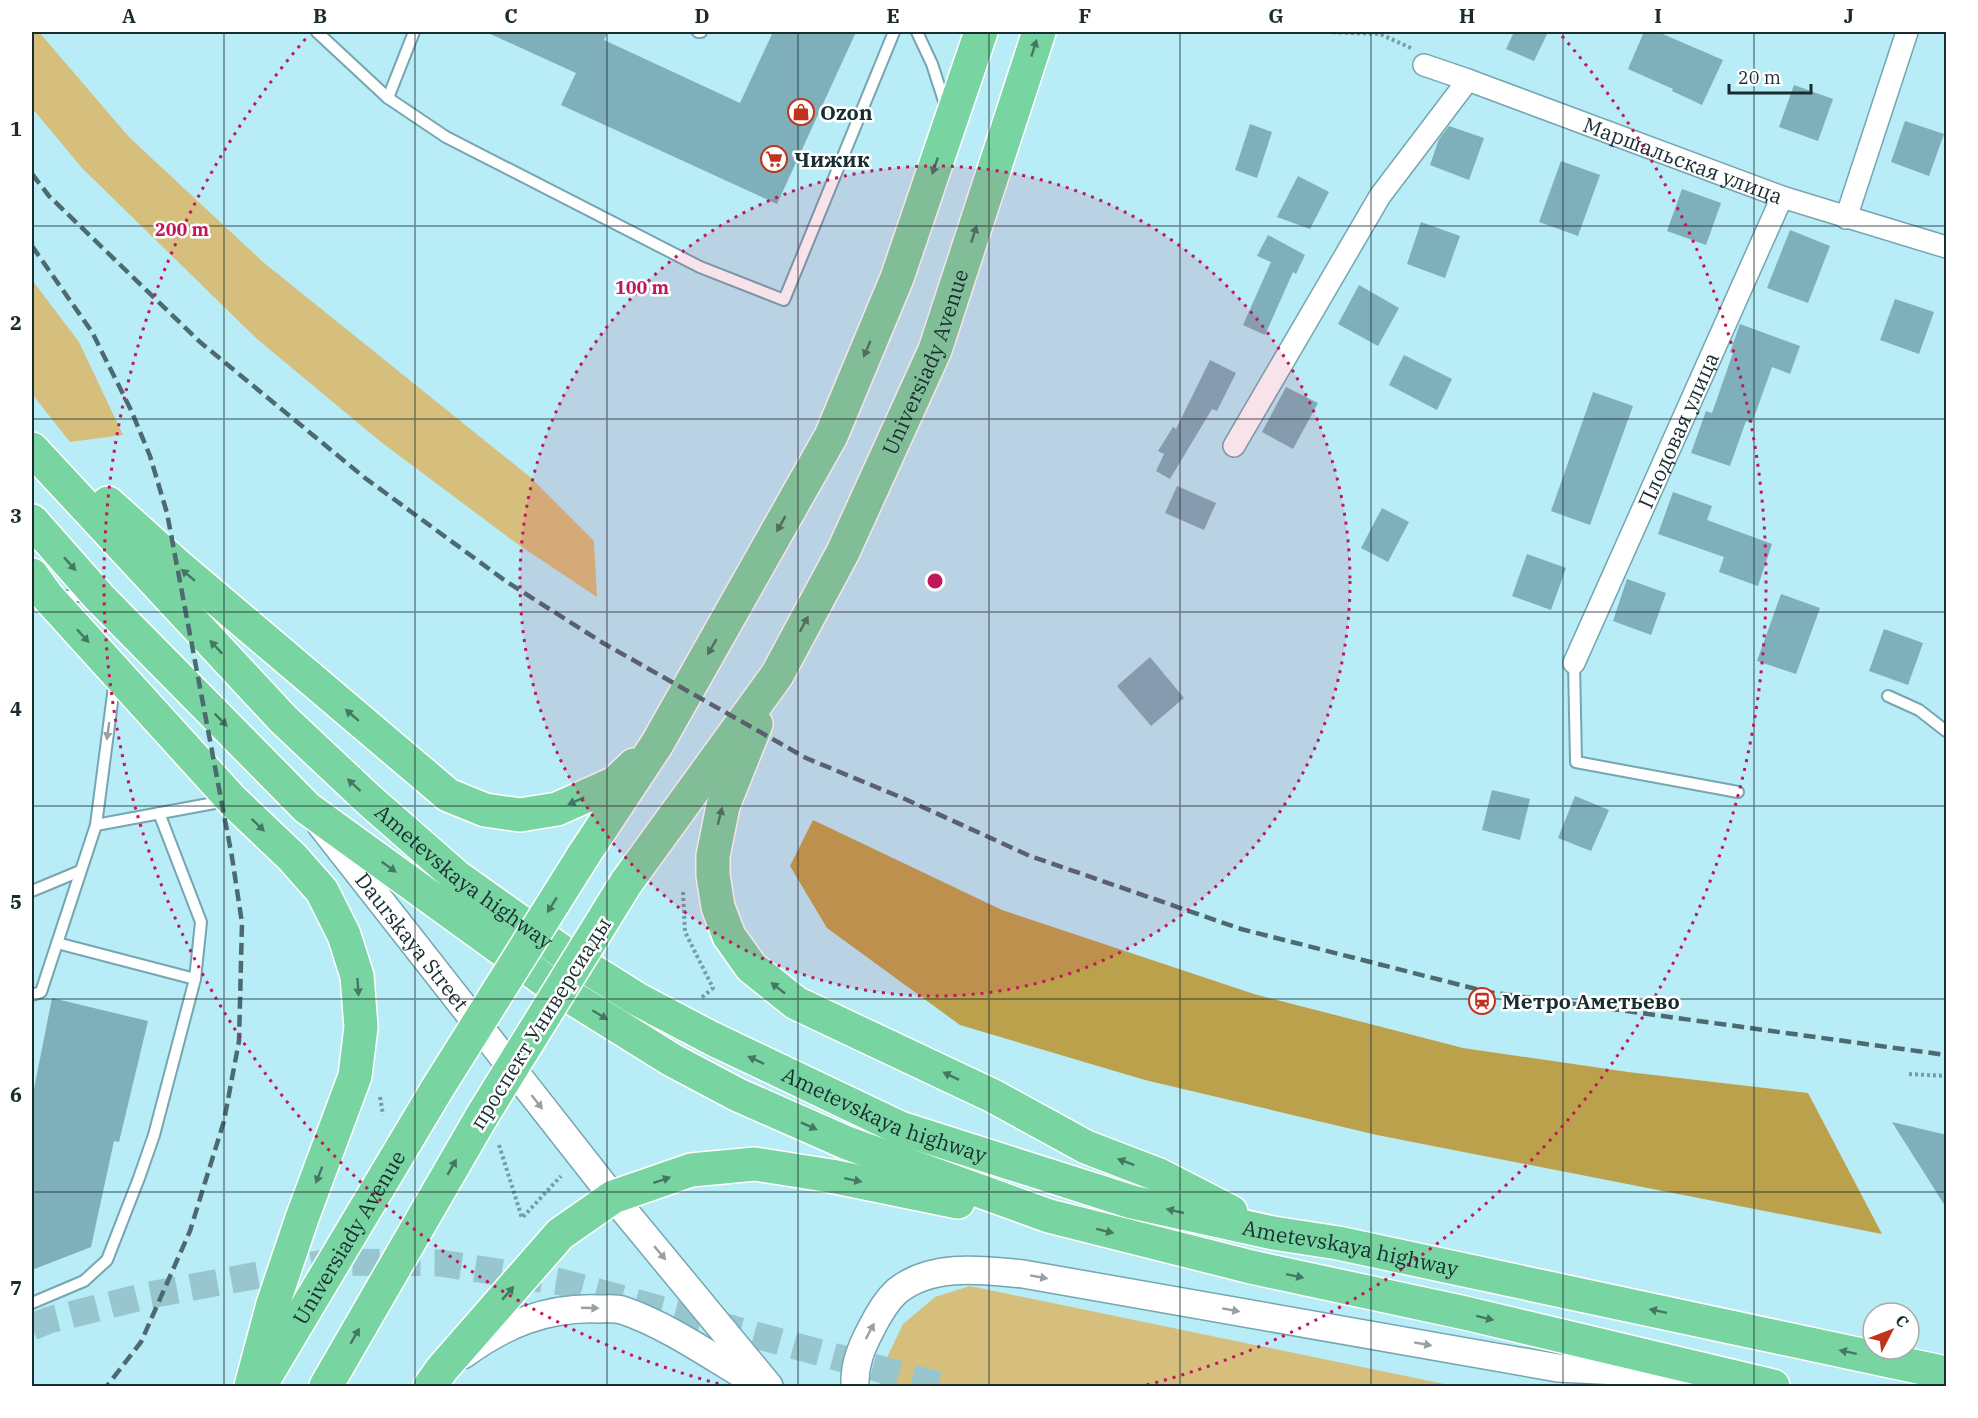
<svg xmlns="http://www.w3.org/2000/svg" width="1978" height="1418" font-family="'IBM Plex Serif',serif">
	<rect width="100%" height="100%" fill="#b8ecf7"/>
	<!-- green -->
	<g fill="#d6bf7d">
		<polygon points="32,32 39,32 129,137 263,262 530,477 594,541 597,597 516,543 381,442 257,339 82,168 32,108"/>
		<polygon points="32,280 79,342 123,435 70,442 32,394"/>
		<polygon points="970,1286 1454,1386 880,1386 879,1374 903,1324 935,1297"/>
	</g>
	<!-- forest -->
	<polygon fill="#bca14c" points="813,820 1002,910 1254,994 1463,1048 1628,1072 1808,1093 1882,1234 1377,1135 1145,1080 960,1025 827,928 790,866"/>
	<!-- building -->
	<g fill="#7eafba">
		<polygon points="486,32 608,32 604,40 740,103 773,32 856,32 777,204 561,105 576,73"/>
		<polygon points="1514,32 1548,32 1534,61 1506,49"/>
		<polygon points="1644,32 1658,32 1723,60 1702,105 1672,91 1673,89 1628,69"/>
		<polygon points="1794,85 1833,99 1818,141 1779,127"/>
		<polygon points="1905,121 1944,134 1929,176 1891,162"/>
		<polygon points="1250,124 1272,132 1257,178 1235,170"/>
		<polygon points="1449,126 1484,138 1469,180 1430,165 1439,139"/>
		<polygon points="1561,161 1600,175 1578,236 1539,222"/>
		<polygon points="1298,176 1329,192 1310,229 1277,217"/>
		<polygon points="1682,189 1721,203 1706,245 1667,231"/>
		<polygon points="1421,222 1460,236 1445,278 1407,264"/>
		<polygon points="1790,230 1830,246 1808,303 1767,288"/>
		<polygon points="1268,235 1305,255 1296,274 1293,272 1265,335 1243,325 1271,262 1257,256"/>
		<polygon points="1359,285 1399,308 1378,346 1338,324"/>
		<polygon points="1895,299 1934,312 1919,354 1880,340"/>
		<polygon points="1740,324 1800,346 1790,374 1772,367 1752,423 1746,421 1730,466 1691,453 1706,411 1712,413 1733,353 1730,352"/>
		<polygon points="1404,355 1452,379 1437,410 1389,385"/>
		<polygon points="1210,360 1236,373 1217,411 1212,409 1170,479 1156,471 1164,454 1158,451 1173,427 1176,429"/>
		<polygon points="1286,387 1318,403 1293,449 1262,432"/>
		<polygon points="1593,392 1633,406 1590,525 1551,511"/>
		<polygon points="1177,486 1216,503 1204,530 1165,513"/>
		<polygon points="1673,492 1712,506 1707,520 1772,544 1758,586 1719,572 1724,557 1658,534"/>
		<polygon points="1382,508 1409,522 1388,562 1361,548"/>
		<polygon points="1527,554 1566,568 1551,610 1512,596"/>
		<polygon points="1627,579 1666,593 1651,635 1613,621"/>
		<polygon points="1781,594 1820,608 1796,674 1757,661"/>
		<polygon points="1884,629 1923,643 1908,685 1869,671"/>
		<polygon points="1150,657 1184,698 1151,726 1117,686"/>
		<polygon points="1492,790 1530,799 1520,840 1482,830"/>
		<polygon points="1575,796 1609,810 1591,851 1558,838"/>
		<polygon points="52,998 148,1021 119,1142 114,1141 91,1247 32,1270 32,1099"/>
		<polygon points="1892,1122 1947,1135 1947,1209"/>
	</g>
	<g fill="none" stroke-linecap="round" stroke-linejoin="round">
		<!-- tertiary-tunnel -->
		<polyline stroke="#98c6cf" stroke-width="27" stroke-dasharray="27 14" stroke-linecap="butt" points="32,1327 49,1320 150,1295 329,1262 440,1263 561,1282 942,1386"/>
		<defs>
			<g id="service">
				<polyline points="317,32 388,98 446,137 700,267 784,300 894,32"/>
				<polyline points="698,32 701,32"/>
				<polyline points="917,32 932,64 946,107"/>
				<polyline points="388,98 414,32"/>
				<polyline points="32,603 47,596 90,596"/>
				<polyline points="1574,663 1576,762 1738,792"/>
				<polyline points="1888,696 1919,710 1946,731"/>
				<polyline points="96,825 225,801"/>
				<polyline points="32,891 80,871"/>
				<polyline points="57,943 195,979"/>
				<polyline points="32,995 41,992 96,825 115,679"/>
				<polyline points="32,1303 84,1281 107,1260 139,1178 154,1135 195,979 201,922 159,813"/>
			</g>
			<g id="minor">
				<path id="s1" d="M1424 65 1468 80 1782 197 1946 247"/>
				<polyline points="1846,218 1907,32"/>
				<polyline points="1234,446 1380,196 1468,80"/>
				<path id="s2" d="M1574 663 1782 197"/>
			</g>
			<g id="tertiary">
				<path id="s3" d="M321 825 613 1197 769 1386"/>
				<path d="M463 1355C505 1324 547 1307 599 1309 607 1309 615 1308 622 1310 670 1326 716 1360 760 1385"/>
				<path d="M855 1386C854 1365 861 1348 871 1329 877 1317 887 1300 897 1291 932 1263 982 1270 1023 1274L1558 1368 1679 1374"/>
			</g>
			<g id="primary">
				<path id="s4" d="M32 449 283 719 368 799 457 877 564 953 637 999 711 1038 900 1128 1132 1202 1273 1233 1338 1243 1946 1373"/>
				<polyline points="108,503 178,566 448,795 485,810 520,815 557,809 615,783 634,765"/>
				<polyline points="32,521 99,597 307,808 550,984 672,1060 738,1095 847,1143 1049,1216 1251,1267 1465,1313 1773,1386"/>
				<polyline points="32,575 47,596 232,800 292,857 322,891 344,935 357,976 361,1027 355,1076 302,1218 273,1304 251,1386"/>
				<polyline points="756,724 723,806 713,856 713,875 718,907 729,936 751,967 796,1003 993,1096 1086,1147 1159,1175 1231,1212"/>
				<polyline points="583,856 657,744 831,436 897,278 981,32"/>
				<path id="s5" d="M626 883 777 675 843 552 935 350 1039 32"/>
				<path id="s6" d="M264 1379 437 1089"/>
				<polyline points="326,1386 482,1116"/>
				<polyline points="430,1386 442,1369 560,1234 613,1197 691,1170 755,1164 831,1176 958,1202"/>
			</g>
		</defs>
		<!-- service casing -->
		<use href="#service" stroke="#75a6b1" stroke-width="14"/>
		<!-- minor casing -->
		<use href="#minor" stroke="#75a6b1" stroke-width="24"/>
		<!-- tertiary casing -->
		<use href="#tertiary" stroke="#75a6b1" stroke-width="30"/>
		<!-- primary casing -->
		<use href="#primary" stroke="#fff" stroke-width="36"/>
		<!-- path -->
		<g stroke="#769da5" stroke-width="4" stroke-dasharray="3 3" stroke-linecap="butt">
			<polyline points="1327,32 1380,34 1411,48"/>
			<polyline points="683,892 685,932 713,988 701,998"/>
			<polyline points="1909,1074 1946,1076"/>
			<polyline points="380,1097 383,1115"/>
			<polyline points="499,1145 522,1218 561,1176"/>
		</g>
		<!-- service -->
		<use href="#service" stroke="#fff" stroke-width="10"/>
		<!-- minor -->
		<use href="#minor" stroke="#fff" stroke-width="21"/>
		<!-- tertiary -->
		<use href="#tertiary" stroke="#fff" stroke-width="27"/>
		<!-- primary -->
		<use href="#primary" stroke="#78d4a0" stroke-width="33"/>
		<!-- rail -->
		<g stroke="#4c6a70" stroke-width="4.5" stroke-dasharray="12 6" stroke-linecap="butt">
			<polyline points="32,174 49,196 200,342 365,478 507,582 603,643 806,758 905,799 1030,856 1241,929 1488,992 1946,1055"/>
			<polyline points="32,246 92,332 131,410 150,456 167,513 232,857 242,923 239,1041 224,1121 190,1231 141,1342 107,1386"/>
		</g>
		<defs>
			<g id="primary-bridge">
				<polyline points="437,1089 583,856"/>
				<polyline points="482,1116 626,883"/>
			</g>
		</defs>
		<!-- primary-bridge casing -->
		<use href="#primary-bridge" stroke="#fff" stroke-width="36" stroke-linecap="butt"/>
		<!-- primary-bridge -->
		<use href="#primary-bridge" stroke="#78d4a0" stroke-width="33"/>
	</g>
	<!-- one-way arrows -->
	<defs><path id="oneway-solid" d="M-6-.8H1V-3.2L6.5 0L1 3.2V.8H-6Z" transform="scale(1.5)"/></defs>
	<g fill="#447863">
		<use href="#oneway-solid" transform="translate(1034 48) rotate(-73)"/>
		<use href="#oneway-solid" transform="translate(935 166) rotate(109)"/>
		<use href="#oneway-solid" transform="translate(974 234) rotate(-72)"/>
		<use href="#oneway-solid" transform="translate(867 349) rotate(113)"/>
		<use href="#oneway-solid" transform="translate(781 524) rotate(119)"/>
		<use href="#oneway-solid" transform="translate(70 564) rotate(48)"/>
		<use href="#oneway-solid" transform="translate(188 575) rotate(-140)"/>
		<use href="#oneway-solid" transform="translate(804 624) rotate(-62)"/>
		<use href="#oneway-solid" transform="translate(83 636) rotate(48)"/>
		<use href="#oneway-solid" transform="translate(216 647) rotate(-133)"/>
		<use href="#oneway-solid" transform="translate(712 647) rotate(120)"/>
		<use href="#oneway-solid" transform="translate(352 715) rotate(-139)"/>
		<use href="#oneway-solid" transform="translate(221 720) rotate(45)"/>
		<use href="#oneway-solid" transform="translate(354 785) rotate(-137)"/>
		<use href="#oneway-solid" transform="translate(576 801) rotate(156)"/>
		<use href="#oneway-solid" transform="translate(720 816) rotate(-76)"/>
		<use href="#oneway-solid" transform="translate(258 825) rotate(44)"/>
		<use href="#oneway-solid" transform="translate(389 867) rotate(36)"/>
		<use href="#oneway-solid" transform="translate(552 905) rotate(122)"/>
		<use href="#oneway-solid" transform="translate(358 987) rotate(86)"/>
		<use href="#oneway-solid" transform="translate(778 988) rotate(-142)"/>
		<use href="#oneway-solid" transform="translate(600 1015) rotate(32)"/>
		<use href="#oneway-solid" transform="translate(756 1060) rotate(-155)"/>
		<use href="#oneway-solid" transform="translate(951 1076) rotate(-154)"/>
		<use href="#oneway-solid" transform="translate(809 1126) rotate(24)"/>
		<use href="#oneway-solid" transform="translate(1126 1162) rotate(-159)"/>
		<use href="#oneway-solid" transform="translate(452 1167) rotate(-60)"/>
		<use href="#oneway-solid" transform="translate(319 1175) rotate(111)"/>
		<use href="#oneway-solid" transform="translate(662 1180) rotate(-19)"/>
		<use href="#oneway-solid" transform="translate(853 1180) rotate(12)"/>
		<use href="#oneway-solid" transform="translate(1175 1211) rotate(-167)"/>
		<use href="#oneway-solid" transform="translate(1105 1231) rotate(14)"/>
		<use href="#oneway-solid" transform="translate(1295 1276) rotate(12)"/>
		<use href="#oneway-solid" transform="translate(508 1293) rotate(-49)"/>
		<use href="#oneway-solid" transform="translate(1658 1311) rotate(-168)"/>
		<use href="#oneway-solid" transform="translate(1485 1318) rotate(14)"/>
		<use href="#oneway-solid" transform="translate(355 1336) rotate(-60)"/>
		<use href="#oneway-solid" transform="translate(1848 1352) rotate(-168)"/>
	</g>
	<g fill="#98a0a2">
		<use href="#oneway-solid" transform="translate(108 731) rotate(98)"/>
		<use href="#oneway-solid" transform="translate(537 1102) rotate(52)"/>
		<use href="#oneway-solid" transform="translate(660 1253) rotate(50)"/>
		<use href="#oneway-solid" transform="translate(1039 1277) rotate(10)"/>
		<use href="#oneway-solid" transform="translate(590 1308) rotate(2)"/>
		<use href="#oneway-solid" transform="translate(1231 1310) rotate(10)"/>
		<use href="#oneway-solid" transform="translate(870 1331) rotate(-62)"/>
		<use href="#oneway-solid" transform="translate(1423 1344) rotate(10)"/>
	</g>
	<!-- grid -->
	<path fill="none" stroke="#192d31" stroke-width="1.5" stroke-opacity="0.55" d="M224 32V1386M415 32V1386M607 32V1386M798 32V1386M989 32V1386M1180 32V1386M1371 32V1386M1563 32V1386M1754 32V1386M32 226H1946M32 419H1946M32 612H1946M32 806H1946M32 999H1946M32 1192H1946"/>
	<!-- distance rings -->
	<circle cx="935" cy="581" r="415" fill="#c2185b" fill-opacity=".12"/>
	<g fill="none" stroke="#c2185b" stroke-width="3" stroke-dasharray="3 6">
		<circle cx="935" cy="581" r="415"/>
		<path d="M727 1386A831 831 0 0 1 308 36M1562 36A831 831 0 0 1 1143 1386"/>
	</g>
	<!-- icons -->
	<defs>
		<symbol id="shop-ring" viewBox="-11 -11 22 22"><circle r="9.5" fill="#fff" stroke="#c0341e" stroke-width="1.5"/><path d="M-5-2.5h2.3a2.7 3.5 0 0 1 5.4 0H5L5.5 6h-11ZM-1.5-2.5h3a1.5 2.3 0 0 0-3 0Z" fill="#c0341e"/></symbol>
		<symbol id="supermarket-ring" viewBox="-11 -11 22 22"><circle r="9.5" fill="#fff" stroke="#c0341e" stroke-width="1.5"/><path d="M-6-5.5h2.5l.6 2H6L4.5 2H-2.5L-4.4-4H-6ZM-1.5 3.2a1.3 1.3 0 1 0 .1 0ZM3 3.2a1.3 1.3 0 1 0 .1 0Z" fill="#c0341e"/></symbol>
		<symbol id="station-ring" viewBox="-11 -11 22 22"><circle r="9.5" fill="#fff" stroke="#c0341e" stroke-width="1.5"/><path d="M-3-6H3Q5-6 5-4V2Q5 4 3 4L4.5 6H3L1.5 4h-3L-3 6H-4.5L-3 4Q-5 4-5 2V-4Q-5-6-3-6ZM-3.5-4v3h7v-3ZM-3.5 1v1.5H-2V1ZM2 1v1.5H3.5V1Z" fill="#c0341e"/></symbol>
	</defs>
	<g fill-rule="evenodd">
		<use href="#shop-ring" x="786" y="97" width="30" height="30"/>
		<use href="#supermarket-ring" x="759" y="144" width="30" height="30"/>
		<use href="#station-ring" x="1467" y="986" width="30" height="30"/>
	</g>
	<g text-anchor="middle" dominant-baseline="central" stroke-width="5" stroke-linejoin="round" paint-order="stroke">
		<!-- poi labels -->
		<g font-size="21" font-weight="bold" fill="#192d31" stroke="#fff" text-anchor="start">
			<text x="820" y="112">Ozon</text>
			<text x="794" y="159">Чижик</text>
			<text x="1502" y="1001">Метро Аметьево</text>
		</g>
		<!-- street labels -->
		<g font-size="21" fill="#192d31" stroke="#fff">
			<text stroke="none"><textPath href="#s1" startOffset="276">Маршальская улица</textPath></text>
			<text stroke="none"><textPath href="#s5" startOffset="604">Universiady Avenue</textPath></text>
			<text stroke="none"><textPath href="#s2" startOffset="255">Плодовая улица</textPath></text>
			<text stroke="none"><textPath href="#s4" startOffset="609">Ametevskaya highway</textPath></text>
			<text stroke="none"><textPath href="#s3" startOffset="148">Daurskaya Street</textPath></text>
			<text transform="translate(540 1023) rotate(-58)">проспект Универсиады</text>
			<text stroke="none"><textPath href="#s4" startOffset="1095">Ametevskaya highway</textPath></text>
			<text stroke="none"><textPath href="#s6" startOffset="165">Universiady Avenue</textPath></text>
			<text stroke="none"><textPath href="#s4" startOffset="1581">Ametevskaya highway</textPath></text>
		</g>
	</g>
	<circle cx="935" cy="581" r="9" fill="#c2185b" stroke="#fff" stroke-width="3"/>
	<g font-size="18" text-anchor="middle" font-weight="bold" fill="#c2185b" stroke="#fff" stroke-width="5" stroke-linejoin="round" paint-order="stroke">
		<text x="182" y="236">200 m</text>
		<text x="642" y="294">100 m</text>
	</g>
	<!-- border -->
	<rect width="1978" height="1418" fill="none" stroke="#ffffff" stroke-width="66"/>
	<!-- north arrow -->
	<g transform="translate(1891 1331) rotate(48)"><circle r="28" fill="#ffffff" stroke="#a3abad" stroke-width="1.5"/>
	<path d="M0-4.5L10 22L0 15L-10 22Z" fill="#c0341e"/>
	<text y="-9" font-size="16" font-weight="bold" text-anchor="middle" fill="#192d31">С</text>
	</g>
	<!-- scale -->
	<path d="M1729 84v9h82v-9" fill="none" stroke="#192d31" stroke-width="3"/>
	<text x="1738" y="84" font-size="18" fill="#192d31" stroke="#ffffff" stroke-width="4.5" paint-order="stroke">20 m</text>
	<rect x="33" y="33" width="1912" height="1352" fill="none" stroke="#192d31" stroke-width="2"/>
	<g font-size="20" text-anchor="middle" font-weight="bold" fill="#192d31">
		<text x="129" y="23">A</text>
		<text x="320" y="23">B</text>
		<text x="511" y="23">C</text>
		<text x="702" y="23">D</text>
		<text x="893" y="23">E</text>
		<text x="1085" y="23">F</text>
		<text x="1276" y="23">G</text>
		<text x="1467" y="23">H</text>
		<text x="1658" y="23">I</text>
		<text x="1849" y="23">J</text>
		<text x="16" y="136">1</text>
		<text x="16" y="330">2</text>
		<text x="16" y="523">3</text>
		<text x="16" y="716">4</text>
		<text x="16" y="909">5</text>
		<text x="16" y="1102">6</text>
		<text x="16" y="1295">7</text>
	</g>
</svg>
